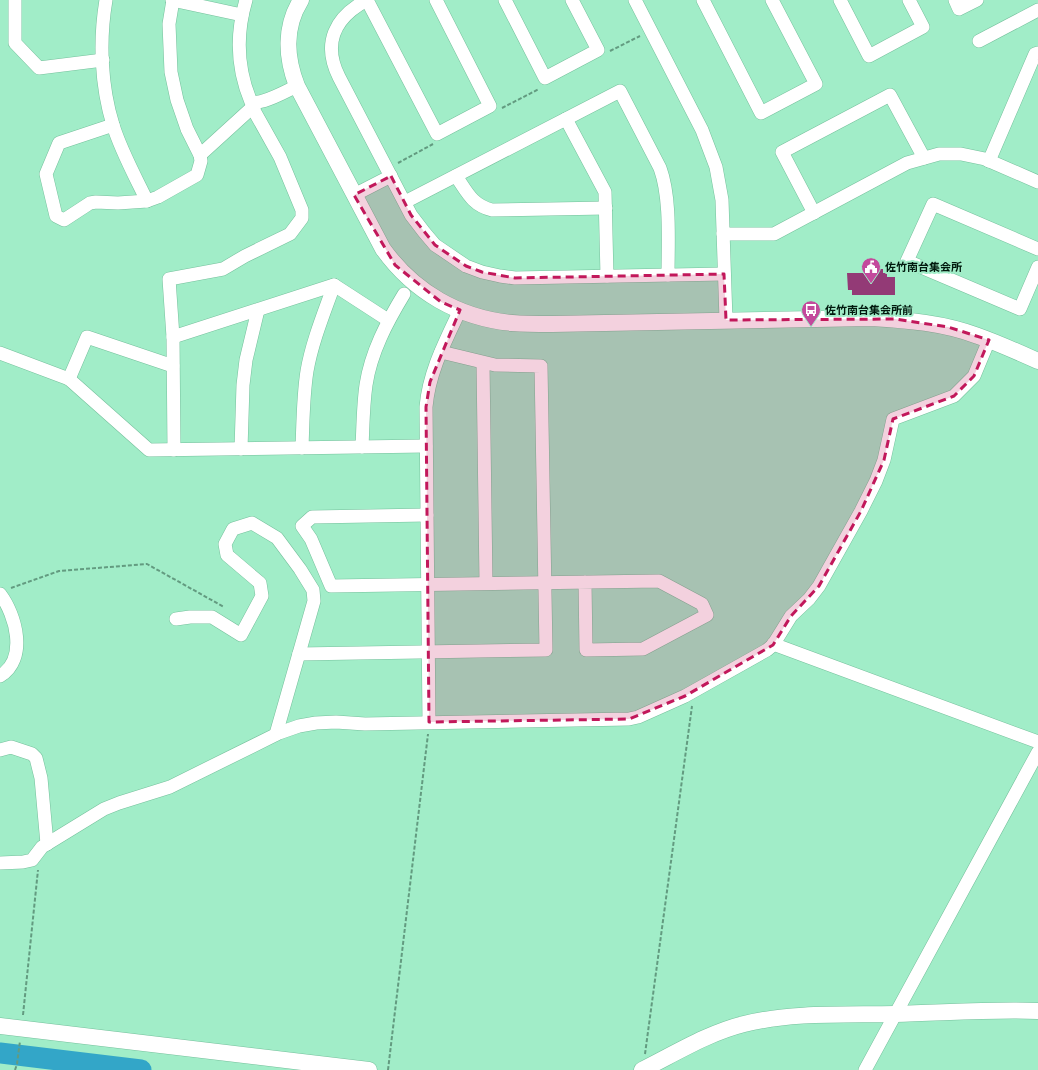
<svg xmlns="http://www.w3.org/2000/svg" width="1038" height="1070" font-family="'Source Sans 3','Noto Sans JP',sans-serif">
	<rect width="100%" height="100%" fill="#a1edc8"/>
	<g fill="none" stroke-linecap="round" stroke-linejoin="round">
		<!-- river -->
		<polyline stroke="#33a6c8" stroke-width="21" points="0,1053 141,1070"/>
	</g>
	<!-- building -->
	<polygon fill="#933a76" points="872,269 883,269 883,273 887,273 887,277 895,277 895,295 852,295 852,290 848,290 847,273 872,273"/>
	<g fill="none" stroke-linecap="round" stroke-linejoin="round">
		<defs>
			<g id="minor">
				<polyline points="15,0 15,43 39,68 103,60"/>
				<path d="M106 0C99 41 101 86 113 125 121 151 135 176 147 201"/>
				<polyline points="172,0 242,15"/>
				<path d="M246 0C236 34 237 69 251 102 262 105 286 91 297 86"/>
				<path d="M367 0C335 17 322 43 339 77L411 215 424 232 435 245 466 266 482 272 500 276 515 278 724 274"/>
				<polyline points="367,0 437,134 490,106 436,0"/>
				<polyline points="505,0 545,78 598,50 572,0"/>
				<polyline points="635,0 702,130 716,167 722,200 726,320"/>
				<polyline points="703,0 761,113 816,84 772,0"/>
				<polyline points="840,0 869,56 923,27 909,0"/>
				<polyline points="955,0 959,9 977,0"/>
				<polyline points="979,41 1038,10"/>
				<polyline points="566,119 605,192 607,276"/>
				<polyline points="113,125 59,143 46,174 56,216 64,220 90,203 96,202 118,203 147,201 158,197 197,175 201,161 200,155 187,129 177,100 171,72 169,24 173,0"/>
				<polyline points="200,155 256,104"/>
				<polyline points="989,161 1035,54 1038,53"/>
				<path d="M456 176C467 192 472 205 492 210L606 208"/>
				<polyline points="354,195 391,176"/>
				<path d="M405 202 620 91 660 168C671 198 668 243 668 275"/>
				<polyline points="814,213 782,152 890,95 924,158"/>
				<polyline points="723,234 774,234 907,163 939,154 961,154 985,159 1038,182"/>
				<polyline points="1038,249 933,204 907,261 1020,309 1038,267"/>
				<polyline points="173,337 334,285 388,320"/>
				<polyline points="0,353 69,379 149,450 426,446"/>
				<polyline points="483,363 486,583"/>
				<polyline points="69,379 87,337 173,366"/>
				<path d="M362 447C363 427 363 406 366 385 371 352 387 322 404 294"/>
				<path d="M302 448C303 423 303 396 307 371 312 342 324 313 334 285"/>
				<polyline points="241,449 243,385 246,360 258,310"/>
				<polyline points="174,450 173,337 169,279 223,269 245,256 290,234 302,218 302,210 280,157 252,107"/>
				<polyline points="427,515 312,517 302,526 311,539 331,586 659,581 702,604 707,615 643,649 586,650 585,582"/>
				<path d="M0 594C16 615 28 659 0 676"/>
				<polyline points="176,619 190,617 212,617 241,635 262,596 260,583 227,555 225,544 233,529 252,523 277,538 300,569 313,590 314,601 276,734"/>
				<polyline points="773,644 1038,742"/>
				<polyline points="299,654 546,650 541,366 495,365 441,352"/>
				<path d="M429 722 426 407C429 372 445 342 460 310"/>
				<polyline points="0,750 11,747 32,754 36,758 41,778 47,844"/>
				<polyline points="0,863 23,862 32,860 42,847 104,809 119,803 170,787 279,733 299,726 316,723 336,722 365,724 629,719 638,717 685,696 767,650 773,645 791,616 809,599 819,586 861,511 876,481 884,460 893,419 954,396 974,376 989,340"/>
				<polyline points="865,1070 1038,752"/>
			</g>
			<g id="tertiary">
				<path d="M301 0C284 27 286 58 297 86L383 249C414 292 459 318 512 323 525 324 539 324 552 324L871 318C907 320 944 323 978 336 998 343 1018 352 1038 361"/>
				<polyline points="0,1026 369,1070"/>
				<path d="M642 1070C676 1053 708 1033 744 1024 793 1012 845 1015 895 1014 943 1013 991 1009 1038 1011"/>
			</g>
		</defs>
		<!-- minor casing -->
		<use href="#minor" stroke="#75c09c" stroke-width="14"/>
		<!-- tertiary casing -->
		<use href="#tertiary" stroke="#75c09c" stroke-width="17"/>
		<!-- path -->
		<g stroke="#639b80" stroke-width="2" stroke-dasharray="4 2" stroke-linecap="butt">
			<polyline points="610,51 640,36"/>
			<polyline points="502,108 539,89"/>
			<polyline points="398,163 433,144"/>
			<polyline points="11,588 59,571 147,564 224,607"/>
			<polyline points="23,1015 38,870"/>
			<polyline points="645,1054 692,706"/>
			<polyline points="15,1070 17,1064 20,1041"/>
			<polyline points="388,1070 428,734"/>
		</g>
		<!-- minor -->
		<use href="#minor" stroke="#fff" stroke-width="13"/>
		<!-- tertiary -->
		<use href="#tertiary" stroke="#fff" stroke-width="16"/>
	</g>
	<!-- marked area -->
	<path fill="#c2185b" fill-opacity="0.2" stroke="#c2185b" stroke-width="3" stroke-dasharray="8 5" stroke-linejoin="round" d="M391 176 411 215 435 245 466 266 482 272 515 278 724 274 726 320 895 319 948 327 989 340 974 376 954 396 893 419 884 460 861 511 819 586 791 616 773 645 685 696 629 719 429 722 426 407 430 382 460 310 441 302 395 265 354 195Z"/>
	<!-- icons -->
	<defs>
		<symbol id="civic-pin" viewBox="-11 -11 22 30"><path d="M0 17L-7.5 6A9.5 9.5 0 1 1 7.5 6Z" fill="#c3499c" stroke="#a1edc8"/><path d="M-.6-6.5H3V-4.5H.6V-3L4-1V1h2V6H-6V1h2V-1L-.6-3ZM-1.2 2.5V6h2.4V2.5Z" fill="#fff"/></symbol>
		<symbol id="bus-pin" viewBox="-11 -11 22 30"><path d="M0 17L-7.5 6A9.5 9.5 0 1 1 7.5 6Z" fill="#c3499c" stroke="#a1edc8"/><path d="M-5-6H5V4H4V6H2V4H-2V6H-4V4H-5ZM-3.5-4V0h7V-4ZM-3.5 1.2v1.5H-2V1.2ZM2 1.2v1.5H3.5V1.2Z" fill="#fff"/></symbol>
	</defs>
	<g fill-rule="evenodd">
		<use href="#civic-pin" x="860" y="256" width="22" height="30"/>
		<use href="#bus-pin" x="800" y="299" width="22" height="30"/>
	</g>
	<g text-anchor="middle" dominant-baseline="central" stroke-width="4" stroke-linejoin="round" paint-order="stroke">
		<!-- poi labels -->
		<g font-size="11" font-weight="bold" fill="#00190d" stroke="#a1edc8" text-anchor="start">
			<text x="885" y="267">佐竹南台集会所</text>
			<text x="825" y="310">佐竹南台集会所前</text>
		</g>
	</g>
</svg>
